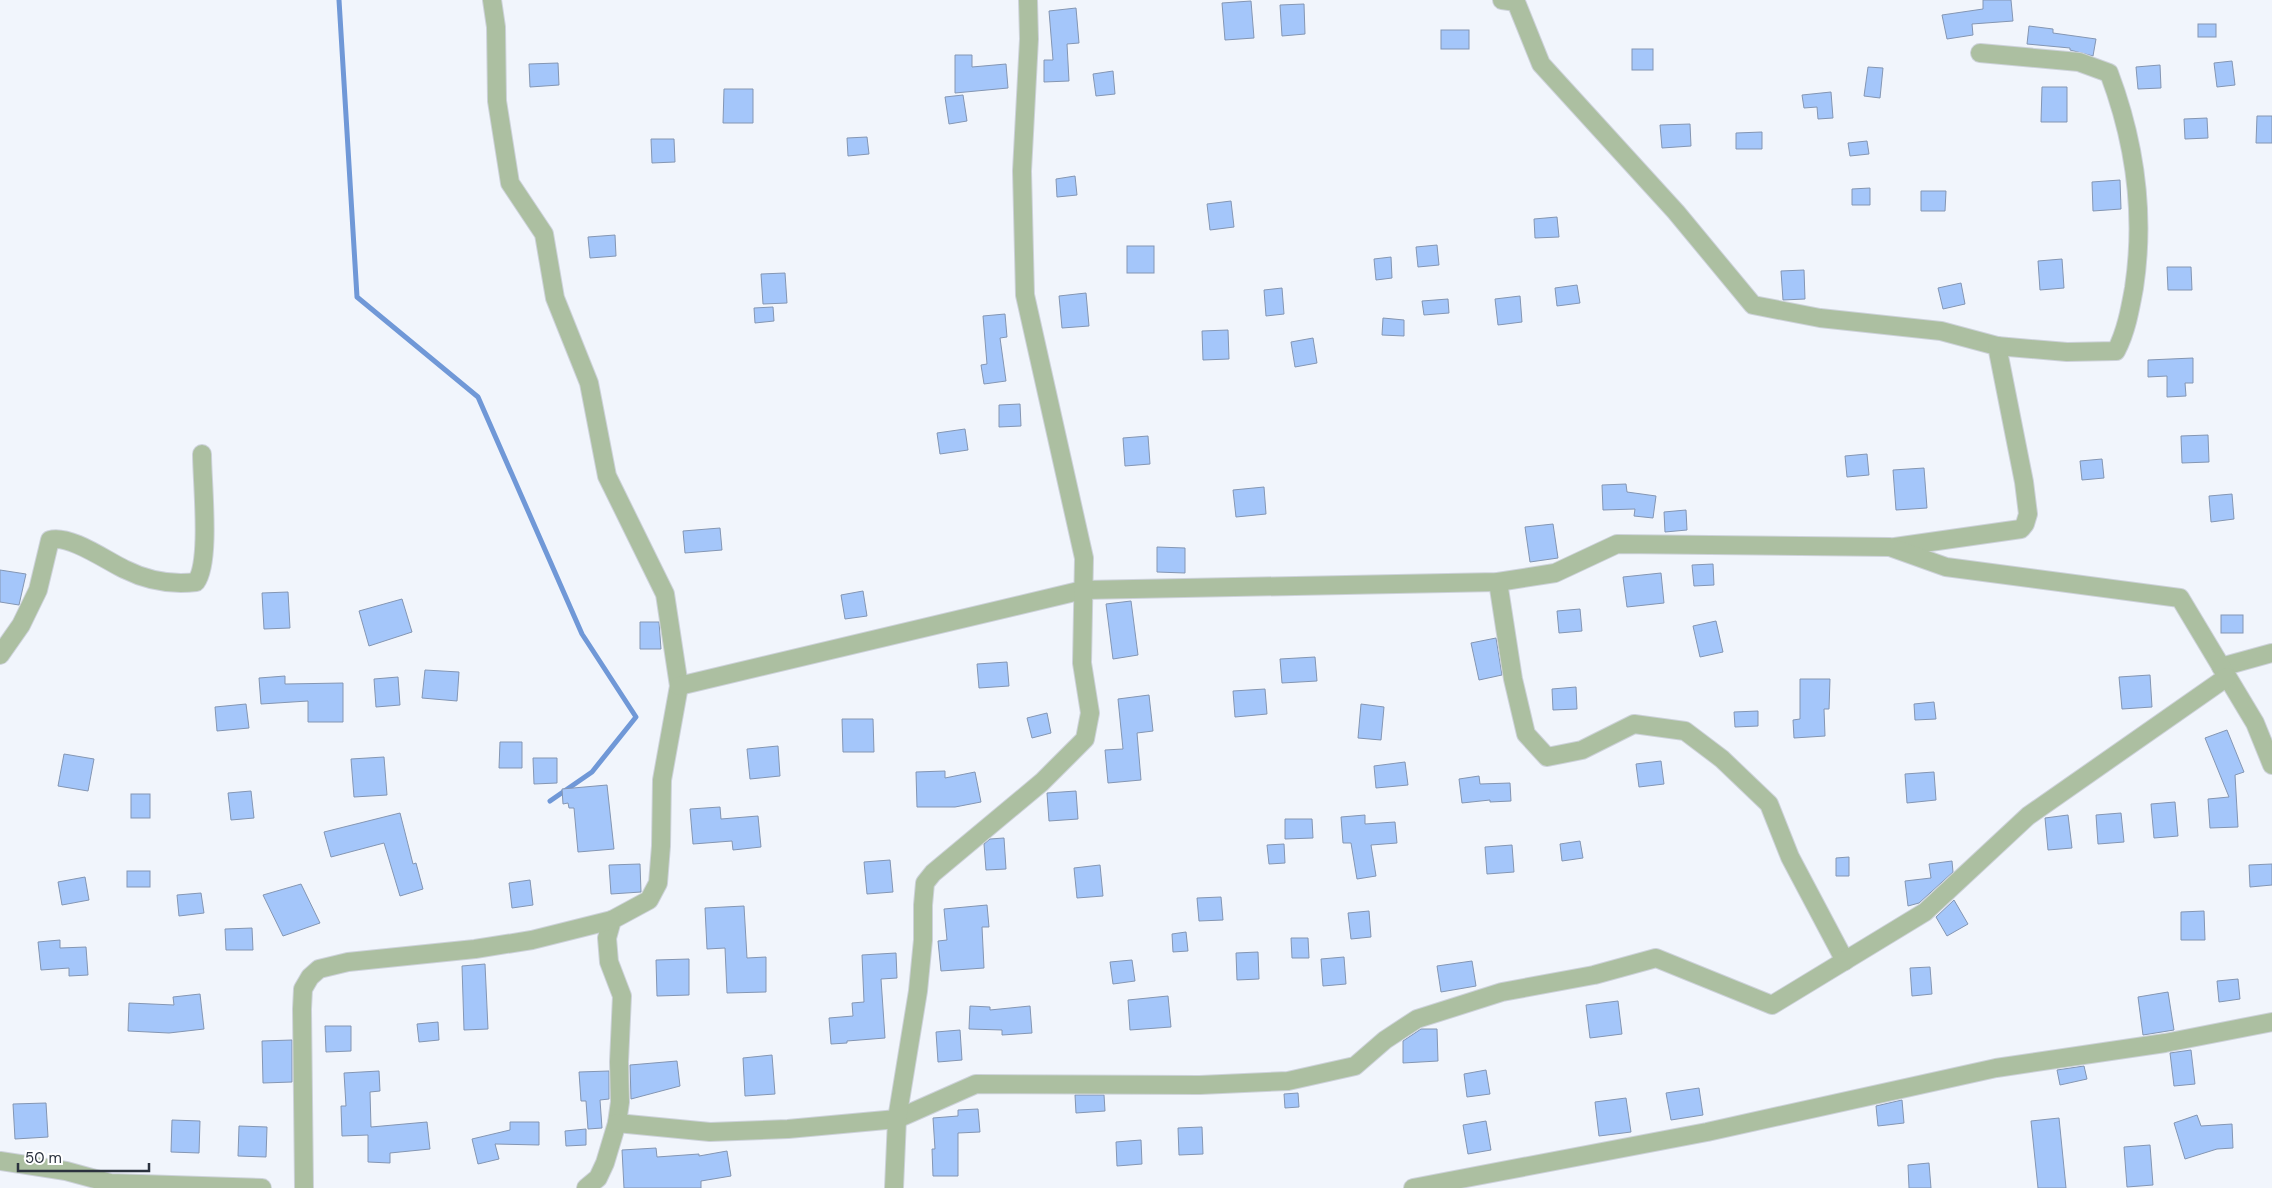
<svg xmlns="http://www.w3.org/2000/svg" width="2272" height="1188" font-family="'DM Sans',sans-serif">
	<rect width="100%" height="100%" fill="#f1f5fc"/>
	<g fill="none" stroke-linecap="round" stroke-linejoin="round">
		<!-- stream -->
		<polyline stroke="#7098d7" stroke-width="5" points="339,0 357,297 478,397 582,634 636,717 592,772 550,801"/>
	</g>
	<!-- building -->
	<g fill="#a4c6fa" stroke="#8496b3">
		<polygon points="1983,0 2011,0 2013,21 1972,24 1973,35 1947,39 1942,15 1983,9"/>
		<polygon points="1251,1 1254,38 1225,40 1222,3"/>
		<polygon points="1304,4 1305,34 1282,36 1280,5"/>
		<polygon points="1076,8 1079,43 1067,44 1069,81 1044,82 1044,60 1053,60 1049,11"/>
		<rect x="2198" y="24" width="18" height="13"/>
		<polygon points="2029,26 2053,29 2053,33 2096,39 2093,56 2070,50 2070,48 2027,44"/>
		<rect x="1441" y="30" width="28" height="19"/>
		<rect x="1632" y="49" width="21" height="21"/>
		<polygon points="955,55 972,55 972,67 1006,64 1008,88 955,93"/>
		<polygon points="2232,61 2235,85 2217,87 2214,63"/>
		<polygon points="558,63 559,85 530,87 529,64"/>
		<polygon points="2160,65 2161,88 2138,89 2136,67"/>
		<polygon points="1868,67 1883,68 1880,98 1864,96"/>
		<polygon points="1113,71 1115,94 1096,96 1093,74"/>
		<polygon points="2042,87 2067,87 2067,122 2041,122"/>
		<polygon points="724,89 753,89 753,123 723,123"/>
		<polygon points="1831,92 1833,118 1818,119 1817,107 1804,108 1802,95"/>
		<polygon points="963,95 967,121 949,124 945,97"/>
		<polygon points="2257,116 2272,116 2272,143 2256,143"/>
		<polygon points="2207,118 2208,138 2185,139 2184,119"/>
		<polygon points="1690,124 1691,146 1662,148 1660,125"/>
		<polygon points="1762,132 1762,149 1736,149 1736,133"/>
		<polygon points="867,137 869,154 848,156 847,138"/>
		<polygon points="651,139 674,139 675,162 652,163"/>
		<polygon points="1867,141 1869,154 1850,156 1848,143"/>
		<polygon points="1075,176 1077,195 1057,197 1056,179"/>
		<polygon points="2120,180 2121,209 2093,211 2092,182"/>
		<polygon points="1870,188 1870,205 1852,205 1852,189"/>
		<polygon points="1921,191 1946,191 1945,211 1921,211"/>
		<polygon points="1231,201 1234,227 1210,230 1207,204"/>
		<polygon points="1557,217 1559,237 1535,238 1534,219"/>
		<polygon points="615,235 616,256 590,258 588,237"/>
		<polygon points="1437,245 1439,265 1418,267 1416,247"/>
		<rect x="1127" y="246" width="27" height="27"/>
		<polygon points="1391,257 1392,278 1376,280 1374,259"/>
		<polygon points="2062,259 2064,288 2040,290 2038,261"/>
		<polygon points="2167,267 2191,267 2192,290 2168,290"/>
		<polygon points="1804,270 1805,299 1783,300 1781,271"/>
		<polygon points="785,273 787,303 763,304 761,274"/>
		<polygon points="1961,283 1965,304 1943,309 1938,288"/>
		<polygon points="1577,285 1580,303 1557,306 1555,288"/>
		<polygon points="1282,288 1284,314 1266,316 1264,290"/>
		<polygon points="1086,293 1089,326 1062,328 1059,296"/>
		<polygon points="1520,296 1522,322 1498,325 1495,299"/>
		<polygon points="1448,299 1449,313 1424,315 1422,301"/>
		<polygon points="773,307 774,321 755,323 754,308"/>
		<polygon points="1005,314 1007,337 1000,338 1006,381 984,384 981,365 987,364 983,316"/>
		<polygon points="1383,318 1404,320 1404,336 1382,335"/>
		<polygon points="1228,330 1229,359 1203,360 1202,331"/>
		<polygon points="1313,338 1317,363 1295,367 1291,342"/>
		<polygon points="2193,358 2193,383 2185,383 2186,396 2167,397 2167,376 2148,377 2148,360"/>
		<polygon points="1020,404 1021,426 999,427 999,405"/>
		<polygon points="965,429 968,450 940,454 937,433"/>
		<polygon points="2208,435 2209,462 2182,463 2181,436"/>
		<polygon points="1148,436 1150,464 1125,466 1123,438"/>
		<polygon points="1867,454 1869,475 1847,477 1845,456"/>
		<polygon points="2102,459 2104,478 2082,480 2080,461"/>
		<polygon points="1924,468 1927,508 1896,510 1893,470"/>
		<polygon points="1626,484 1627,492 1656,496 1653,518 1634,516 1635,509 1603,510 1602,485"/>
		<polygon points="1264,487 1266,514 1236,517 1233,490"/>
		<polygon points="2232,494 2234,519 2211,522 2209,496"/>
		<polygon points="1686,510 1687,530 1665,532 1664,512"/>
		<polygon points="1553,524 1558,558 1530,562 1525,527"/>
		<polygon points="720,528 722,550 685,553 683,531"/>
		<polygon points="1157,547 1185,548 1185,573 1157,572"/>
		<polygon points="1713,564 1714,585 1694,586 1692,565"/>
		<polygon points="0,570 26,574 19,605 0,602"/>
		<polygon points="1661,573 1664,603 1627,607 1623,577"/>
		<polygon points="863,591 867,616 845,619 841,595"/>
		<polygon points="288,592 290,628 264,629 262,593"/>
		<polygon points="402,599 412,632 369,646 359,611"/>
		<polygon points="1131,601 1138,655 1113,659 1106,604"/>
		<polygon points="1580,609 1582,631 1559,633 1557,611"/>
		<rect x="2221" y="615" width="22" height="18"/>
		<polygon points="1716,621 1723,652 1700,657 1693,626"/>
		<polygon points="640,622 659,622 661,649 640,649"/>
		<polygon points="1496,638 1502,675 1479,680 1471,643"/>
		<polygon points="1315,657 1317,681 1282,683 1280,659"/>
		<polygon points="1007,662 1009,686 979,688 977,664"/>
		<polygon points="425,670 459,672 457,701 422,698"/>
		<polygon points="2150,675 2152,707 2122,709 2119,677"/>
		<polygon points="285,676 285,684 343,683 343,722 308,722 308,701 261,704 259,678"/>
		<polygon points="398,677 400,705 376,707 374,679"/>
		<polygon points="1800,679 1830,679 1829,709 1824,709 1825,736 1794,738 1793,720 1800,719"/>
		<polygon points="1576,687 1577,709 1553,710 1552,689"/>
		<polygon points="1265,689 1267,714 1235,717 1233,691"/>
		<polygon points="1149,695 1153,731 1137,733 1141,780 1108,783 1105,750 1123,749 1118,699"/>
		<polygon points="1934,702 1936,719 1915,720 1914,704"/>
		<polygon points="246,704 249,728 217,731 215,707"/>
		<polygon points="1361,704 1384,707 1381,740 1358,738"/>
		<polygon points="1758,711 1758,726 1735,727 1734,712"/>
		<polygon points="1047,713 1051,733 1032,738 1027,718"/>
		<polygon points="842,719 873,719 874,752 843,752"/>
		<polygon points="2227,730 2244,772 2235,775 2238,827 2210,828 2208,799 2229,797 2205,738"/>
		<polygon points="500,742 522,742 522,768 499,768"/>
		<polygon points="778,746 780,776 750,779 747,749"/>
		<polygon points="64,754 94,759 88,791 58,786"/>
		<polygon points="384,757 387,795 354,797 351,759"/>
		<polygon points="533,758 557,758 557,783 534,784"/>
		<polygon points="1661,761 1664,784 1639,787 1636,764"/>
		<polygon points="1405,762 1408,785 1376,788 1374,766"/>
		<polygon points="945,771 945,778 975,772 981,802 955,807 917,807 916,772"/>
		<polygon points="1934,772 1936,800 1907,803 1905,774"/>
		<polygon points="1479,776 1480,784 1510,783 1511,801 1490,802 1490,800 1462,803 1459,779"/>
		<polygon points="607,785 614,849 578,852 574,808 569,808 568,803 563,804 562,789"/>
		<polygon points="251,791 254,818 231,820 228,793"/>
		<polygon points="1076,791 1078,819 1049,821 1047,793"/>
		<rect x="131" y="794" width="19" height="24"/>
		<polygon points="2175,802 2178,836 2154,838 2151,804"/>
		<polygon points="720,807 721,819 758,816 761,847 733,850 732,841 693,844 690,809"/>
		<polygon points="400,813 413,864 416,863 423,889 400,896 384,843 331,857 324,832"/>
		<polygon points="2121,813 2124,842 2098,844 2096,815"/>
		<polygon points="1365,815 1365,824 1395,822 1397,843 1371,845 1376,876 1357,879 1351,843 1343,843 1341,817"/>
		<polygon points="2068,815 2072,848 2048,850 2045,818"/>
		<polygon points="1285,819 1312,819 1313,838 1285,839"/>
		<polygon points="1004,838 1006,869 986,870 984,844 990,839"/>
		<polygon points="1580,841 1583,858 1562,861 1560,844"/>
		<polygon points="1284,844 1285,863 1269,864 1267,845"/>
		<polygon points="1512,845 1514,872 1487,874 1485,847"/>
		<polygon points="1849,857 1849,876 1836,876 1836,858"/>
		<polygon points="890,860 893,892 867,894 864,862"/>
		<polygon points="1952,861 1953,872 1919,903 1908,906 1905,881 1931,878 1929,864"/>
		<polygon points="640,864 641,892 611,894 609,865"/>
		<polygon points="2272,864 2272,885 2250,887 2249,865"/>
		<polygon points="1100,865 1103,896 1077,898 1074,868"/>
		<rect x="127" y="871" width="23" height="16"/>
		<polygon points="85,877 89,900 62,905 58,882"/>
		<polygon points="530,880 533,905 512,908 509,883"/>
		<polygon points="301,884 320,923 283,936 263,895"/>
		<polygon points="201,893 204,913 179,916 177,895"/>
		<polygon points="1221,897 1223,920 1199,921 1197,898"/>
		<polygon points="1954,900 1968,924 1947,936 1936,917"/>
		<polygon points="987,905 989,927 982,927 984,968 941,971 938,941 947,940 944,909"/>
		<polygon points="744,906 747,958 766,957 766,992 727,993 725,948 707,949 705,908"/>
		<polygon points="1369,911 1371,937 1351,939 1348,913"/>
		<polygon points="2204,911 2205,940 2181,940 2181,912"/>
		<polygon points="252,928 253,950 226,950 225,929"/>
		<polygon points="1186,932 1188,951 1173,952 1172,934"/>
		<polygon points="1291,938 1308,938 1309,958 1292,958"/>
		<polygon points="60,940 60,948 86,947 88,975 69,976 69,968 41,970 38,942"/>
		<polygon points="1258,952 1259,979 1237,980 1236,953"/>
		<polygon points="896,953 897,978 881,979 885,1038 847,1041 847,1043 831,1044 829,1018 853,1016 852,1003 864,1002 862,955"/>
		<polygon points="1344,957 1346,984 1323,986 1321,959"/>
		<polygon points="689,959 689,995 657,996 656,960"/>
		<polygon points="1132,960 1135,981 1113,984 1110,962"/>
		<polygon points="1472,961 1476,986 1441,992 1437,966"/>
		<polygon points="485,964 488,1029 464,1030 462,966"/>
		<polygon points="1930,967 1932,994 1912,996 1910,968"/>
		<polygon points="2238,979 2240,999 2219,1002 2217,981"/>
		<polygon points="2168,992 2174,1030 2143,1035 2138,997"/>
		<polygon points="200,994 204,1029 169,1033 128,1031 129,1003 174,1005 173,997"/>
		<polygon points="1168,996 1171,1027 1130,1030 1128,1000"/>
		<polygon points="1618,1001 1622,1034 1590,1038 1586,1005"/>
		<polygon points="970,1006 990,1007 990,1010 1030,1006 1032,1033 1002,1035 1002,1030 969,1029"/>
		<polygon points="438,1022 439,1040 419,1042 417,1024"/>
		<polygon points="325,1026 351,1026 351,1051 326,1052"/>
		<polygon points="1421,1029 1437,1029 1438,1061 1403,1063 1403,1041"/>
		<polygon points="960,1030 962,1060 938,1062 936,1032"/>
		<polygon points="292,1040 292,1082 263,1083 262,1041"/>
		<polygon points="2191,1050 2195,1084 2174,1086 2170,1053"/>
		<polygon points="772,1055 775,1094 745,1096 743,1058"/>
		<polygon points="677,1061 680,1086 631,1099 630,1065"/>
		<polygon points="2084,1066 2087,1079 2060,1085 2057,1070"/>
		<polygon points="1486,1070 1490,1094 1467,1097 1464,1074"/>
		<polygon points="379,1071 380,1091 370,1092 371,1127 427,1122 430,1149 390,1153 390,1163 368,1162 368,1135 342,1136 341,1106 346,1106 344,1073"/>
		<polygon points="609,1071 609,1099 600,1100 602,1128 588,1129 586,1101 581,1101 579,1072"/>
		<polygon points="1699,1088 1703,1115 1671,1120 1666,1093"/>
		<polygon points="1298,1093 1299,1107 1285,1108 1284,1094"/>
		<polygon points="1075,1095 1104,1095 1105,1111 1076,1113"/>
		<polygon points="1626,1098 1631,1132 1599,1136 1595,1102"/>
		<polygon points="1902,1100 1904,1123 1878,1126 1876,1106"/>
		<polygon points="46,1103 48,1137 15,1139 13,1104"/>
		<polygon points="978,1109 980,1132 958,1133 958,1176 933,1176 932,1149 935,1149 933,1118 958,1116 958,1110"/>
		<polygon points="2197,1115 2201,1126 2232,1124 2233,1148 2217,1149 2185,1159 2174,1123"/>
		<polygon points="2059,1118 2066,1188 2038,1188 2031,1121"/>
		<polygon points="172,1120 200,1121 199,1153 171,1152"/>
		<polygon points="1486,1121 1491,1150 1468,1154 1463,1125"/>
		<polygon points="510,1122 539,1122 539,1145 495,1144 499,1159 478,1164 472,1139 510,1130"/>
		<polygon points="239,1126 267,1127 266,1157 238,1156"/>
		<polygon points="1202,1127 1203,1154 1179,1155 1178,1128"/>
		<polygon points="586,1129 586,1145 566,1146 565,1131"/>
		<polygon points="1141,1140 1142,1164 1117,1166 1116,1142"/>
		<polygon points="2150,1145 2153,1185 2127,1187 2124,1147"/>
		<polygon points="656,1148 657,1157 699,1154 699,1156 727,1151 731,1176 701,1181 701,1188 624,1188 622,1150"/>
		<polygon points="1929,1163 1931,1188 1909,1188 1908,1165"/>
	</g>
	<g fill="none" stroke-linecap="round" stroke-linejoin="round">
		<defs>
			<g id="street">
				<polyline points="492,0 496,27 497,101 510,183 544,234 555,298 589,383 607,476 665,594 679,686 662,780 661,846 658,883 649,900 612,920 607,938 609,962 622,996 619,1062 620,1102 617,1123 605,1163 598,1178 586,1188"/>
				<polyline points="1502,0 1516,2 1541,64 1676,212 1753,305 1820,318 1941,331 1997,346 2024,482 2028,514 2025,524 2021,529 1895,547"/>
				<path d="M1980 53 2079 62 2109 73C2135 142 2145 215 2134 288 2130 310 2126 332 2116 351L2067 352 1997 346"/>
				<polyline points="1498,582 1513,679 1526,734 1547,757 1582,750 1634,724 1685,731 1722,759 1769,804 1790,857 1845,961"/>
				<path d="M0 655 21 625 38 590 50 540C69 534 107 561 124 569 146 580 172 585 196 582 211 562 202 482 202 454"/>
				<polyline points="2221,667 2272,653"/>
				<polyline points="679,686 1083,590 1498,582 1555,573 1617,544 1890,547 1946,567 2180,598 2255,723 2272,765"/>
				<polyline points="617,1123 710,1132 788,1129 897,1119 976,1084 1200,1085 1288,1081 1355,1066 1385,1040 1417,1019 1502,992 1594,975 1656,958 1772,1005 1925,912 2028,816 2227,677"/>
				<polyline points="0,1161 66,1171 110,1183 262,1188"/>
				<polyline points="304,1188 302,1009 303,989 310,977 319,969 348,962 475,949 532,940 612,920"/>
				<polyline points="894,1188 897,1119 918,991 923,940 923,905 925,883 933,873 1042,782 1085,739 1090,713 1082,663 1084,558 1025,295 1022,171 1029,39 1028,0"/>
				<polyline points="1413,1188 1707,1132 1996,1068 2165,1043 2272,1022"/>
			</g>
		</defs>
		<!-- street casing -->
		<use href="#street" stroke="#cdd2da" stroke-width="20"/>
		<!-- street -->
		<use href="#street" stroke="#acbfa1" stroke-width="18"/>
	</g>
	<!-- scale -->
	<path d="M18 1163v8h131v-8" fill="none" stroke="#2b323e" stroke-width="2.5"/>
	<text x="25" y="1163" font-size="15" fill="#2b323e" stroke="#ffffff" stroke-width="4" paint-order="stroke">50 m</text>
</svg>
